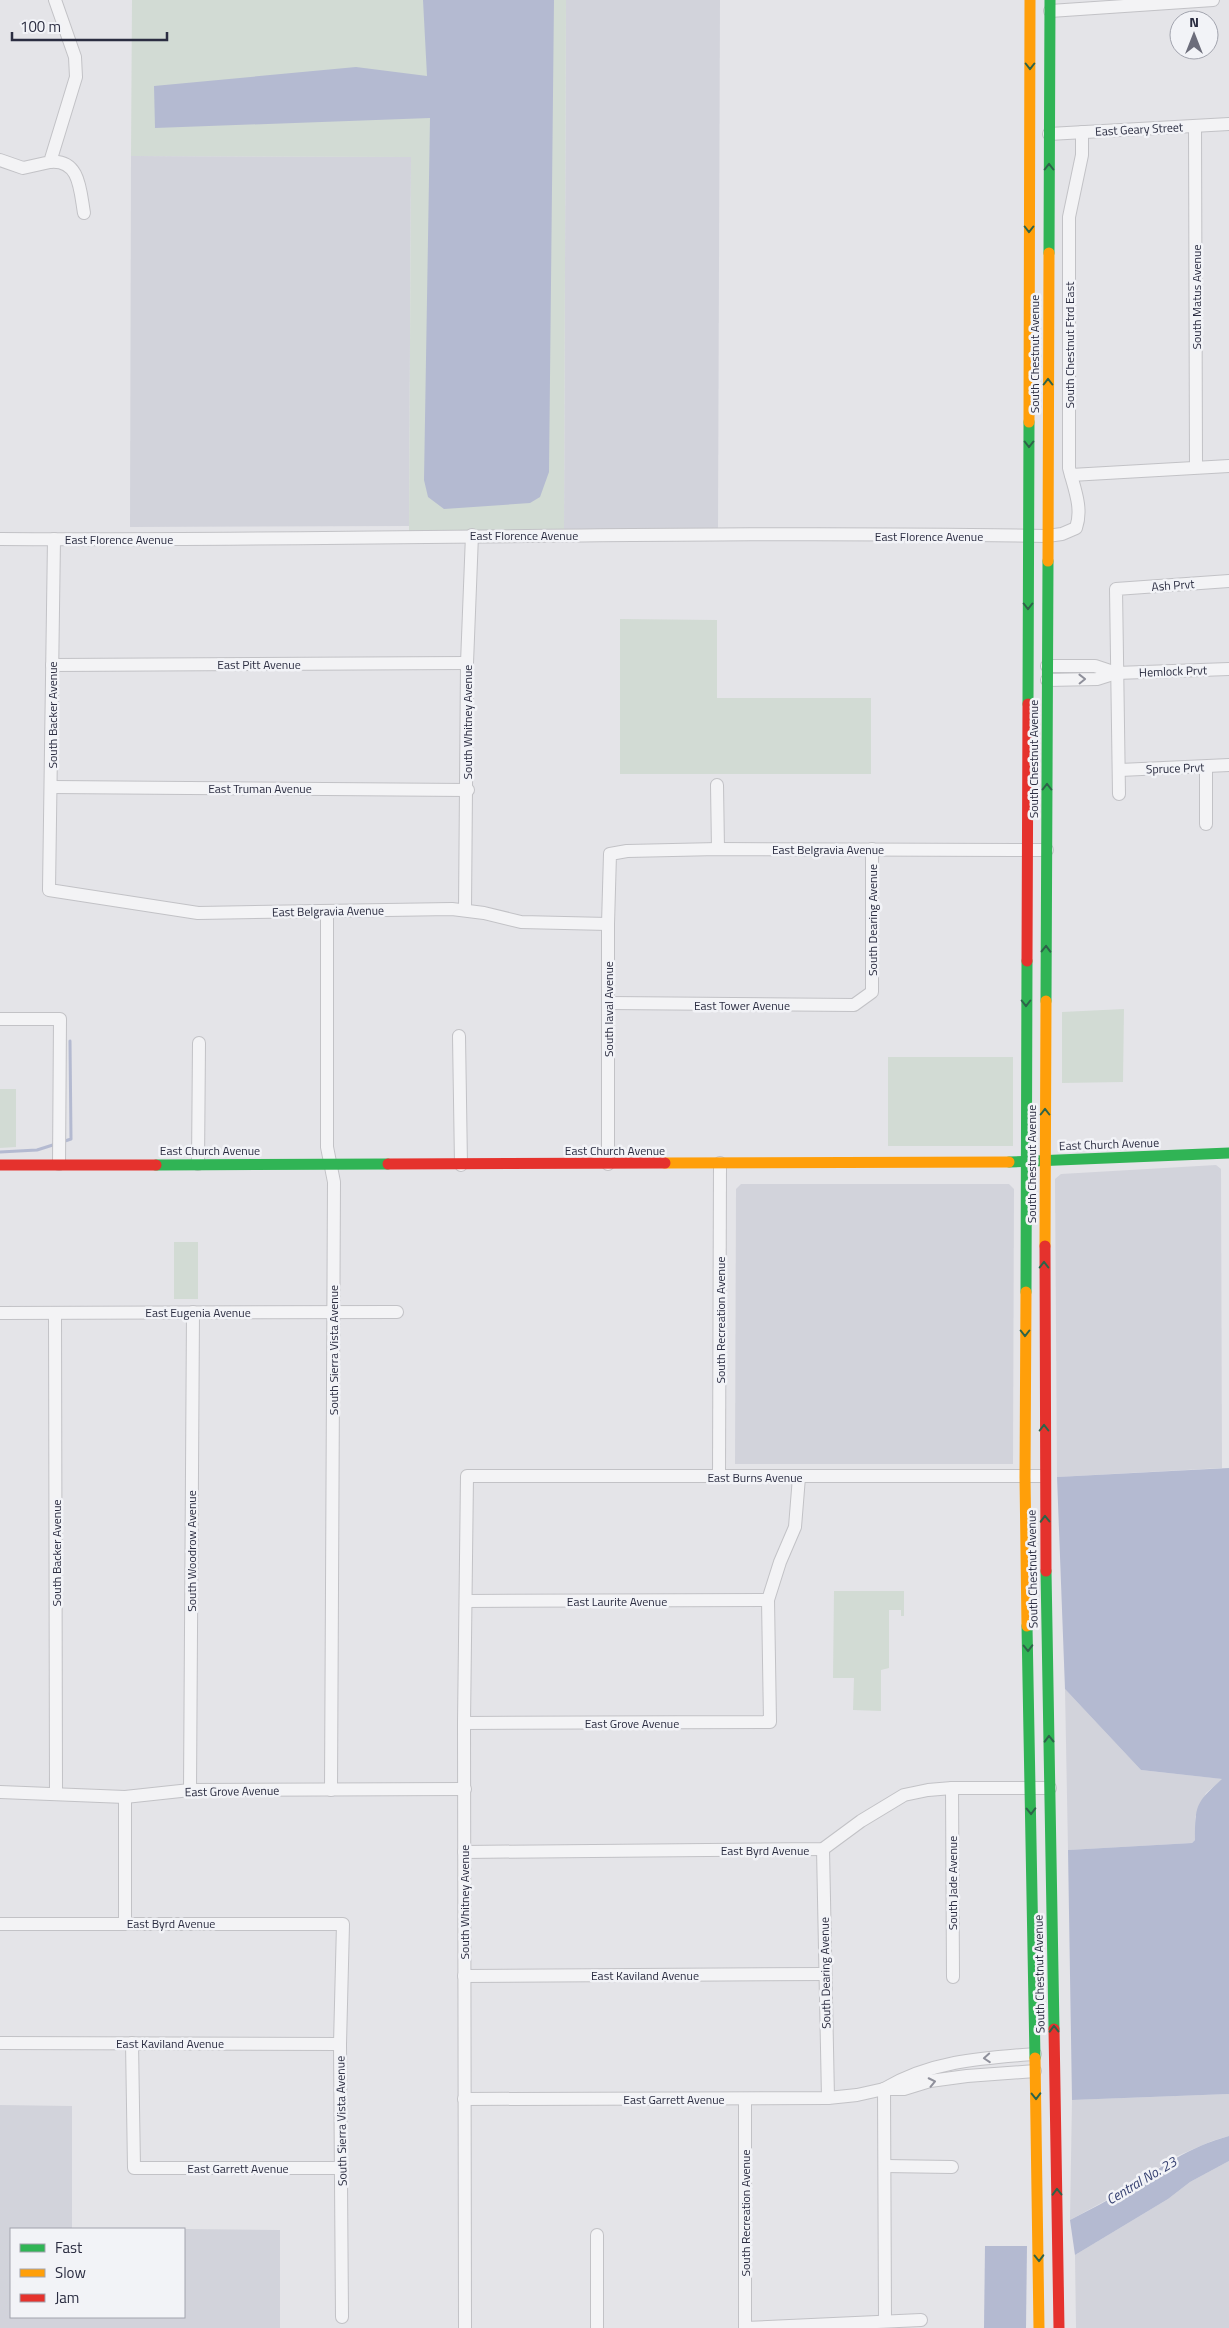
<svg xmlns="http://www.w3.org/2000/svg" width="1229" height="2328" font-family="'Titillium Web',sans-serif">
	<rect width="100%" height="100%" fill="#e4e4e8"/>
	<!-- built -->
	<g fill="#d2d3db">
		<polygon points="566,0 720,0 718,530 564,530"/>
		<polygon points="131,156 411,157 409,526 130,527"/>
		<polygon points="1216,1165 1221,1169 1222,1468 1057,1477 1055,1179 1061,1174"/>
		<polygon points="741,1184 1009,1184 1014,1189 1013,1464 735,1464 736,1189"/>
		<polygon points="1065,1689 1141,1770 1223,1779 1206,1793 1195,1817 1195,1840 1192,1843 1068,1850"/>
		<polygon points="1229,2094 1229,2136 1212,2141 1175,2157 1125,2190 1070,2220 1072,2100"/>
		<polygon points="0,2105 72,2106 72,2229 171,2229 11,2229 11,2317 184,2317 184,2229 280,2230 280,2328 0,2328"/>
		<polygon points="1229,2161 1229,2328 1076,2328 1075,2255 1168,2199 1190,2182"/>
	</g>
	<!-- green -->
	<g fill="#d2dbd4">
		<polygon points="132,0 566,0 564,530 409,531 411,157 131,156"/>
		<polygon points="620,619 717,620 717,698 871,698 871,774 620,774"/>
		<polygon points="1124,1009 1123,1082 1062,1083 1062,1012"/>
		<rect x="888" y="1057" width="125" height="89"/>
		<polygon points="0,1089 16,1089 16,1147 0,1148"/>
		<rect x="174" y="1242" width="24" height="57"/>
		<polygon points="834,1591 904,1591 904,1616 901,1616 901,1610 889,1610 889,1668 881,1670 881,1711 853,1710 854,1678 833,1678"/>
	</g>
	<!-- water -->
	<g fill="#b4bad1">
		<polygon points="423,0 554,0 549,472 540,497 530,503 444,509 428,497 424,480 430,118 155,128 154,86 356,67 427,76"/>
		<path d="M1229 1468V2094L1072 2100 1068 1850 1192 1843 1195 1840C1195 1804 1196 1803 1222 1779L1141 1770 1065 1689 1057 1477Z"/>
		<path d="M1229 2136V2161L1190 2182 1168 2199 1075 2255 1070 2220C1089 2210 1109 2200 1127 2189 1161 2167 1189 2147 1229 2136Z"/>
		<polygon points="985,2246 1027,2246 1026,2328 984,2328"/>
	</g>
	<g fill="none" stroke-linecap="round" stroke-linejoin="round">
		<!-- stream -->
		<g stroke="#b4bad1" stroke-width="3">
			<polyline points="62,1142 71,1139 70,1041"/>
			<polyline points="0,1152 37,1150 56,1144"/>
		</g>
		<defs>
			<g id="street">
				<polyline points="1050,11 1213,0"/>
				<polyline points="1195,126 1196,467"/>
				<polyline points="1049,134 1229,124"/>
				<polyline points="0,160 23,168 50,162 76,77 75,57 55,0"/>
				<path d="M50 162C80 159 80 190 84 213"/>
				<polyline points="1071,475 1229,466"/>
				<path d="M0 539C349 541 698 530 1047 536L1062 534 1076 528C1083 508 1074 488 1069 468V217L1082 155V132"/>
				<polyline points="54,539 49,890 198,913 452,909 484,913 521,922 608,924"/>
				<polyline points="52,665 467,663"/>
				<polyline points="1047,666 1095,666 1116,673"/>
				<polyline points="1047,680 1097,679 1116,673 1229,669"/>
				<polyline points="1206,767 1206,824"/>
				<polyline points="1120,770 1229,765"/>
				<polyline points="717,785 718,849"/>
				<polyline points="52,787 468,790"/>
				<polyline points="1119,794 1116,589 1229,581"/>
				<polyline points="465,910 467,663 472,535"/>
				<polyline points="327,911 327,1147 334,1182 331,1790"/>
				<polyline points="609,1003 854,1005 872,992 872,849"/>
				<polyline points="0,1019 60,1019 59,1164"/>
				<polyline points="459,1036 461,1165"/>
				<polyline points="198,1164 199,1043"/>
				<polyline points="608,1164 608,924 610,854 627,851 718,849 1047,850"/>
				<polyline points="0,1313 397,1312"/>
				<polyline points="55,1313 56,1793"/>
				<polyline points="719,1477 720,1163"/>
				<polyline points="466,1601 768,1600"/>
				<polyline points="464,1723 770,1722 768,1600 780,1562 795,1527 799,1477"/>
				<polyline points="952,1788 953,1977"/>
				<polyline points="190,1790 193,1312"/>
				<polyline points="0,1792 125,1797 190,1790 465,1789"/>
				<polyline points="125,1797 125,1923"/>
				<polyline points="823,1849 828,2098"/>
				<polyline points="464,1852 823,1849 861,1821 904,1795 928,1790 952,1788 1050,1788"/>
				<polyline points="0,1924 343,1924 340,2044 342,2317"/>
				<polyline points="464,1976 825,1974"/>
				<polyline points="0,2043 340,2044"/>
				<polyline points="132,2043 134,2168 342,2168"/>
				<polyline points="884,2089 885,2321"/>
				<path d="M884 2089C931 2061 982 2058 1035 2054"/>
				<polyline points="464,2099 828,2098 857,2095 884,2089 904,2089 930,2081 967,2076 1035,2071"/>
				<polyline points="885,2166 952,2167"/>
				<polyline points="597,2235 597,2328"/>
				<polyline points="465,2328 464,1723 467,1476 1044,1476"/>
				<polyline points="745,2328 745,2099"/>
				<polyline points="745,2328 921,2320"/>
			</g>
		</defs>
		<!-- street casing -->
		<use href="#street" stroke="#c2c2c6" stroke-width="14"/>
		<!-- street -->
		<use href="#street" stroke="#f3f3f5" stroke-width="12"/>
		<!-- fast -->
		<g stroke="#30b455" stroke-width="11">
			<polyline points="1049,253 1050,0"/>
			<polyline points="1028,704 1029,422"/>
			<polyline points="1046,1001 1048,561"/>
			<polyline points="1009,1162 1229,1153"/>
			<polyline points="156,1165 388,1164"/>
			<polyline points="1026,1292 1027,961"/>
			<polyline points="1046,1571 1054,2029"/>
			<polyline points="1027,1626 1035,2058"/>
		</g>
		<!-- slow -->
		<g stroke="#ff9f0a" stroke-width="11">
			<polyline points="1029,422 1030,0"/>
			<polyline points="1048,561 1049,253"/>
			<polyline points="665,1163 1009,1162"/>
			<polyline points="1045,1246 1046,1001"/>
			<polyline points="1026,1292 1025,1477 1027,1626"/>
			<polyline points="1035,2058 1039,2328"/>
		</g>
		<!-- jam -->
		<g stroke="#e5322d" stroke-width="11">
			<polyline points="1027,961 1028,704"/>
			<polyline points="388,1164 665,1163"/>
			<polyline points="0,1165 156,1165"/>
			<polyline points="1045,1246 1046,1571"/>
			<polyline points="1054,2029 1059,2328"/>
		</g>
	</g>
	<!-- one-way arrows -->
	<defs><path id="oneway-chevron" d="M-2-3.5L2.5 0L-2 3.5" fill="none" stroke-width="1.6" stroke-linecap="round" stroke-linejoin="round" transform="scale(1.25)"/></defs>
	<g stroke="#2d6349">
		<use href="#oneway-chevron" transform="translate(1030 66) rotate(90)"/>
		<use href="#oneway-chevron" transform="translate(1049 167) rotate(-90)"/>
		<use href="#oneway-chevron" transform="translate(1029 229) rotate(90)"/>
		<use href="#oneway-chevron" transform="translate(1048 382) rotate(-90)"/>
		<use href="#oneway-chevron" transform="translate(1029 444) rotate(90)"/>
		<use href="#oneway-chevron" transform="translate(1028 606) rotate(90)"/>
		<use href="#oneway-chevron" transform="translate(1047 787) rotate(-90)"/>
		<use href="#oneway-chevron" transform="translate(1046 949) rotate(-89)"/>
		<use href="#oneway-chevron" transform="translate(1026 1003) rotate(90)"/>
		<use href="#oneway-chevron" transform="translate(1045 1112) rotate(-90)"/>
		<use href="#oneway-chevron" transform="translate(1044 1265) rotate(-90)"/>
		<use href="#oneway-chevron" transform="translate(1025 1333) rotate(90)"/>
		<use href="#oneway-chevron" transform="translate(1044 1428) rotate(-90)"/>
		<use href="#oneway-chevron" transform="translate(1045 1519) rotate(-91)"/>
		<use href="#oneway-chevron" transform="translate(1028 1648) rotate(89)"/>
		<use href="#oneway-chevron" transform="translate(1049 1739) rotate(-91)"/>
		<use href="#oneway-chevron" transform="translate(1031 1811) rotate(89)"/>
		<use href="#oneway-chevron" transform="translate(1054 2029) rotate(-91)"/>
		<use href="#oneway-chevron" transform="translate(1036 2096) rotate(89)"/>
		<use href="#oneway-chevron" transform="translate(1057 2192) rotate(-91)"/>
		<use href="#oneway-chevron" transform="translate(1039 2258) rotate(89)"/>
	</g>
	<g stroke="#8f909b">
		<use href="#oneway-chevron" transform="translate(1082 679) rotate(-1)"/>
		<use href="#oneway-chevron" transform="translate(987 2058) rotate(176)"/>
		<use href="#oneway-chevron" transform="translate(932 2082) rotate(-12)"/>
	</g>
	<g text-anchor="middle" dominant-baseline="central" stroke-width="5" stroke-linejoin="round" paint-order="stroke">
		<!-- street labels -->
		<g font-size="12" fill="#2b2d41" stroke="#f2f3f7">
			<text transform="translate(1139 129) rotate(-3)">East Geary Street</text>
			<text transform="translate(1196 297) rotate(-90)">South Matus Avenue</text>
			<text transform="translate(1069 345) rotate(-90)">South Chestnut Ftrd East</text>
			<text transform="translate(1034 354) rotate(-90)">South Chestnut Avenue</text>
			<text x="524" y="535">East Florence Avenue</text>
			<text x="929" y="536">East Florence Avenue</text>
			<text x="119" y="539">East Florence Avenue</text>
			<text transform="translate(1173 585) rotate(-4)">Ash Prvt</text>
			<text x="259" y="664">East Pitt Avenue</text>
			<text transform="translate(1173 671) rotate(-2)">Hemlock Prvt</text>
			<text transform="translate(52 715) rotate(-90)">South Backer Avenue</text>
			<text transform="translate(467 722) rotate(-90)">South Whitney Avenue</text>
			<text transform="translate(1033 759) rotate(-90)">South Chestnut Avenue</text>
			<text transform="translate(1175 768) rotate(-2)">Spruce Prvt</text>
			<text x="260" y="788">East Truman Avenue</text>
			<text x="828" y="849">East Belgravia Avenue</text>
			<text transform="translate(328 911) rotate(-1)">East Belgravia Avenue</text>
			<text transform="translate(872 920) rotate(-90)">South Dearing Avenue</text>
			<text x="742" y="1005">East Tower Avenue</text>
			<text transform="translate(608 1009) rotate(-90)">South laval Avenue</text>
			<text transform="translate(1109 1144) rotate(-2)">East Church Avenue</text>
			<text x="210" y="1150">East Church Avenue</text>
			<text x="615" y="1150">East Church Avenue</text>
			<text transform="translate(1031 1164) rotate(-90)">South Chestnut Avenue</text>
			<text x="198" y="1312">East Eugenia Avenue</text>
			<text transform="translate(720 1320) rotate(-90)">South Recreation Avenue</text>
			<text transform="translate(333 1350) rotate(-90)">South Sierra Vista Avenue</text>
			<text x="755" y="1477">East Burns Avenue</text>
			<text transform="translate(191 1551) rotate(-90)">South Woodrow Avenue</text>
			<text transform="translate(56 1553) rotate(-90)">South Backer Avenue</text>
			<text transform="translate(1032 1569) rotate(-91)">South Chestnut Avenue</text>
			<text x="617" y="1601">East Laurite Avenue</text>
			<text x="632" y="1723">East Grove Avenue</text>
			<text transform="translate(232 1791) rotate(-1)">East Grove Avenue</text>
			<text x="765" y="1850">East Byrd Avenue</text>
			<text transform="translate(952 1883) rotate(-90)">South Jade Avenue</text>
			<text transform="translate(464 1902) rotate(-90)">South Whitney Avenue</text>
			<text x="171" y="1923">East Byrd Avenue</text>
			<text transform="translate(825 1973) rotate(-91)">South Dearing Avenue</text>
			<text transform="translate(1039 1974) rotate(-91)">South Chestnut Avenue</text>
			<text x="645" y="1975">East Kaviland Avenue</text>
			<text x="170" y="2043">East Kaviland Avenue</text>
			<text x="674" y="2099">East Garrett Avenue</text>
			<text transform="translate(341 2121) rotate(-91)">South Sierra Vista Avenue</text>
			<text x="238" y="2168">East Garrett Avenue</text>
			<text transform="translate(745 2213) rotate(-90)">South Recreation Avenue</text>
		</g>
		<!-- water labels -->
		<g font-size="14" font-style="italic" fill="#374272" stroke="#f2f3f7">
			<text transform="translate(1141 2180) rotate(-31)">Central No. 23</text>
		</g>
	</g>
	<!-- legend -->
	<rect x="10" y="2228" width="175" height="90" fill="#f2f3f7" stroke="#a2a4ae"/>
	<rect x="20" y="2244" width="25" height="8" fill="#30b455" stroke="#a2a4ae"/>
	<text x="55" y="2253" font-size="15" fill="#2b2d41">Fast</text>
	<rect x="20" y="2269" width="25" height="8" fill="#ff9f0a" stroke="#a2a4ae"/>
	<text x="55" y="2278" font-size="15" fill="#2b2d41">Slow</text>
	<rect x="20" y="2294" width="25" height="8" fill="#e5322d" stroke="#a2a4ae"/>
	<text x="55" y="2303" font-size="15" fill="#2b2d41">Jam</text>
	<!-- north arrow -->
	<g transform="translate(1194 35)"><circle r="24" fill="#f2f3f7" stroke="#a2a4ae"/>
	<path d="M0-4L9 19L0 12L-9 19Z" fill="#6c6d7b"/>
	<text y="-8" font-size="14" font-weight="bold" text-anchor="middle" fill="#2b2d41">N</text>
	</g>
	<!-- scale -->
	<path d="M12 32v8h155v-8" fill="none" stroke="#2b2d41" stroke-width="2.5"/>
	<text x="20" y="32" font-size="15" fill="#2b2d41" stroke="#f2f3f7" stroke-width="4" paint-order="stroke">100 m</text>
</svg>
